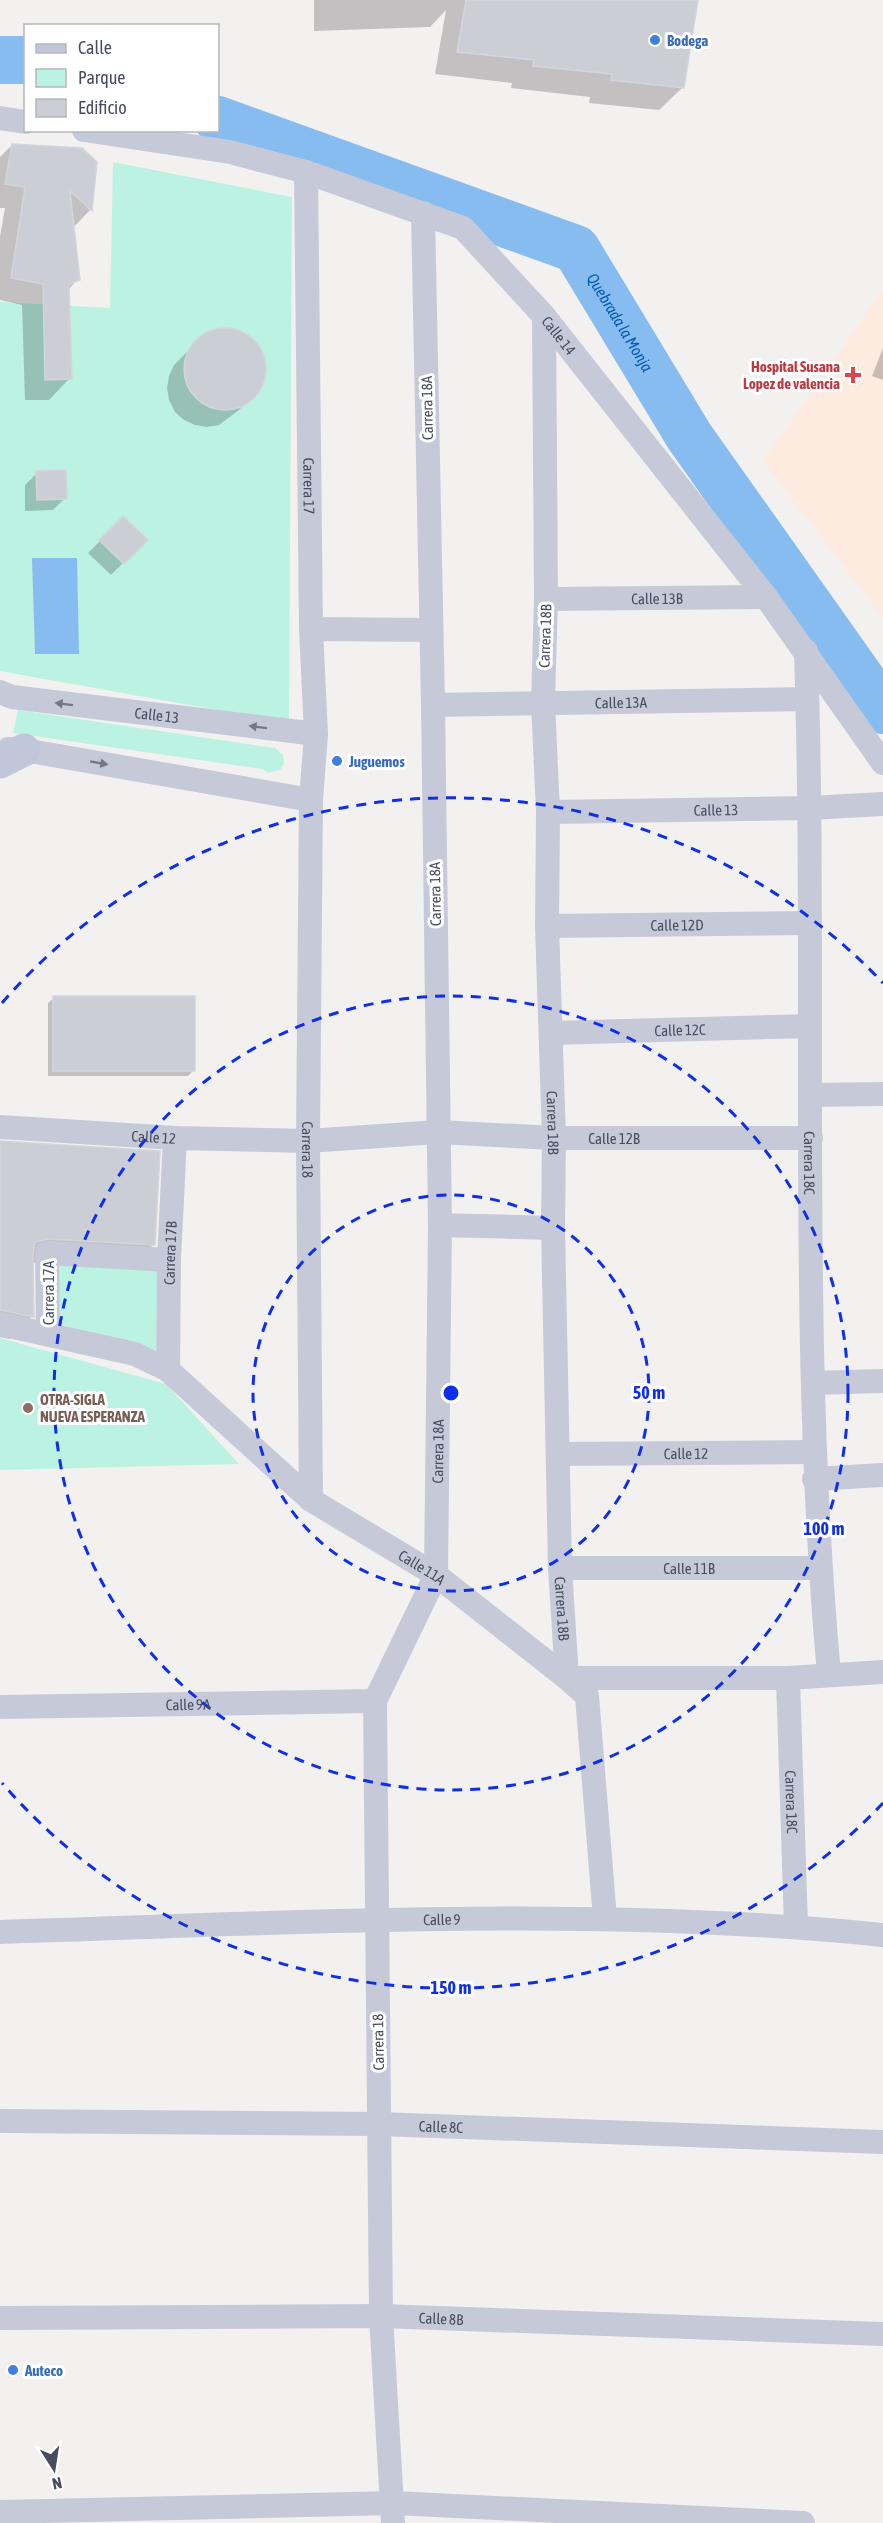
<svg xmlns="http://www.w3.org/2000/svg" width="883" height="2523" font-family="'Asap Condensed',sans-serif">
	<rect width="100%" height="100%" fill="#f3f1f0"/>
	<!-- medical -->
	<polygon fill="#fdebe0" points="883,289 883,618 763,461"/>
	<!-- green -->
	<g fill="#bcf2e1">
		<polygon points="113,162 292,197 289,723 0,671 0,302 110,308"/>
		<polygon points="18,710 275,748 283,755 284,763 281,769 269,773 262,769 13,733"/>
		<polygon points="57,1264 158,1270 156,1350 58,1324"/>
		<polygon points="0,1338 166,1384 239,1464 0,1470"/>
	</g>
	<!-- water -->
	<polygon fill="#87bcf1" points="32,558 77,558 79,654 35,654"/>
	<!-- shadow -->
	<g fill="#0003">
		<polygon points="314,0 696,0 682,88 659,110 589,103 590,97 511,88 512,83 435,74 446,10 430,27 314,31"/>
		<polygon points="12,145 95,162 90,210 73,228 78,279 68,290 70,378 49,400 25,400 22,305 0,300 0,237 5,208 0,208 0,157"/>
		<polygon points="225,330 237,332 249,337 257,346 263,357 265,369 263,381 257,392 239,410 219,425 207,427 195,425 184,420 175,412 169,400 167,388 169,376 174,365 202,337 213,332"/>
		<polygon points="883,348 883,380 872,376"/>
		<polygon points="37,473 65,498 53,510 25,511 25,485"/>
		<polygon points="123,518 146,540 111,575 88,553"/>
		<polygon points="54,998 194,1070 188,1076 48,1076 48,1003"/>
		<polygon points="0,1143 154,1244 131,1267 31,1263 32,1316 9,1339 0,1337"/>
	</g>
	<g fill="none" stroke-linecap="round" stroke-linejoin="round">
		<!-- river -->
		<g stroke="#87bcf1" stroke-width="48">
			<polyline points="0,60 26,60"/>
			<path id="s1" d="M218 120 576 249 689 436 883 710"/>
		</g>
	</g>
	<!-- building -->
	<g fill="#ccced6" stroke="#d4d4dc" stroke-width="1.5">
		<polygon points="466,0 698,0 684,88 611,80 612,74 533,66 534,60 457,52"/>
		<polygon points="12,144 82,148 97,162 92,211 70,191 80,280 69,284 72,379 45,380 43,284 11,278 25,187 5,184"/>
		<circle cx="225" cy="369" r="41"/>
		<polygon points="66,470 67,499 37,500 36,471"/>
		<polygon points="123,516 148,540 124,564 99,540"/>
		<rect x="53" y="996" width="142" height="75"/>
		<polygon points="0,1141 160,1151 155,1245 48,1239 35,1242 33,1253 34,1317 0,1310"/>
	</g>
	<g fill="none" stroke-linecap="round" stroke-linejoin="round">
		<!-- minor -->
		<g stroke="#c6cad8" stroke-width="24">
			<polyline points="0,118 26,122"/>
			<path id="s2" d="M84 130 230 152 306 172 463 228 544 316 766 597 883 763"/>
			<path id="s3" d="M306 172 311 629 316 734 311 800 308 1141 311 1500"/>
			<path id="s4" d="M544 316 546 599 543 702 548 812 547 926 554 1138 553 1228 560 1568 567 1678 587 1696 605 1919"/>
			<path id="s5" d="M546 599 766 597"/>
			<polyline points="311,629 431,630"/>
			<path id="s6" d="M806 651C817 992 798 1334 829 1674"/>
			<path id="s7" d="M0 692 12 697 316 734"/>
			<path id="s8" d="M433 705 807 699"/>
			<polyline points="8,749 24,750 311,800"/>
			<path id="s9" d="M548 812 810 808 883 804"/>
			<path id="s10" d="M547 926 809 923"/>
			<path id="s11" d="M551 1033 810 1026"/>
			<polyline points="810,1095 883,1094"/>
			<path id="s12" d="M0 1127 175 1138 308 1141 438 1132 554 1138H811"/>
			<polyline points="440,1225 553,1228"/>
			<path id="s13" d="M0 1324 135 1354 168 1370 311 1500 436 1575 567 1678H788L883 1672"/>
			<polyline points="48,1334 47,1253 169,1260"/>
			<path id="s14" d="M168 1370 169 1260 175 1138"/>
			<polyline points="813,1383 883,1381"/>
			<path id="s15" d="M558 1454 814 1452"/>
			<polyline points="814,1479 883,1475"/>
			<path id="s16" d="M560 1568H819"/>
			<path id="s17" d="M788 1678 796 1926"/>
			<path id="s18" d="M0 1707 375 1701"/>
			<path id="s19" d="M0 1932C294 1923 590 1905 883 1935"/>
			<path id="s20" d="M0 2121 379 2124 883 2142"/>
			<path id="s21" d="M0 2318 381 2316 883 2334"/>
			<polyline points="0,2512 394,2503 803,2523"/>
			<path id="s22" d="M393 2523 381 2316 375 1701 436 1575 440 1225 433 705 423 213"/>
		</g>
		<!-- secondary -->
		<polyline stroke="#c2c6da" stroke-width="33" points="0,762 24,750"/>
	</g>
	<!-- one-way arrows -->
	<defs><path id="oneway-solid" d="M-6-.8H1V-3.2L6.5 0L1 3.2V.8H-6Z" transform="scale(1.5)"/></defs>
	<g fill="#737889">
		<use href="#oneway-solid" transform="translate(64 704) rotate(-173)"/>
		<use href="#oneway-solid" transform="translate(258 727) rotate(-173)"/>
		<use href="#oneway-solid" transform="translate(99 763) rotate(10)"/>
	</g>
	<!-- distance rings -->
	<g fill="none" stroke="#0e2eee" stroke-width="3" stroke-dasharray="10 8">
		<circle cx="451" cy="1393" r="198"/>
		<circle cx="451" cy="1393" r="397"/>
		<path d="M883 1803A595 595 0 0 1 2 1783M2 1003A595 595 0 0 1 883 983"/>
	</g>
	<!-- markers -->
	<g fill="#3f7fe0" stroke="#fff" stroke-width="2">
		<circle cx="655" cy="40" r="6"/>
		<circle cx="337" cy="761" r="6"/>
		<circle cx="13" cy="2370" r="6"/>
	</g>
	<path fill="#e0444e" stroke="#fff" stroke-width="2" d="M850 366h6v6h6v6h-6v6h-6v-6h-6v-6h6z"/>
	<circle fill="#8d6e63" stroke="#fff" stroke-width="2" cx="28" cy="1408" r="6"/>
	<g text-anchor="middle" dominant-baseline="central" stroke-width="6" stroke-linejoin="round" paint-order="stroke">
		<!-- shop labels -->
		<g font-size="15" font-weight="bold" fill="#366cbe" stroke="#fff" text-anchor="start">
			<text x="667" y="40">Bodega</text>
			<text x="349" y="761">Juguemos</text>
			<text x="25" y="2370">Auteco</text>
		</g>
		<!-- street labels -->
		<g font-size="15" fill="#474c5f" stroke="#fff">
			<text stroke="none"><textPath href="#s2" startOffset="537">Calle 14</textPath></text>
			<text transform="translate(427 408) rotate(-91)">Carrera 18A</text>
			<text stroke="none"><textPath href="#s3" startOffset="314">Carrera 17</textPath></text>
			<text stroke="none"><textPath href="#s5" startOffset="111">Calle 13B</textPath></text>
			<text transform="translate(545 636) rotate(-88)">Carrera 18B</text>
			<text stroke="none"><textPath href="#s8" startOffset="188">Calle 13A</textPath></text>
			<text stroke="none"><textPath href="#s7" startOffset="159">Calle 13</textPath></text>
			<text stroke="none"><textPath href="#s9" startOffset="168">Calle 13</textPath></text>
			<text transform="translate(435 894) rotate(-91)">Carrera 18A</text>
			<text stroke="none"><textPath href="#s10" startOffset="130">Calle 12D</textPath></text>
			<text stroke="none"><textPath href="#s11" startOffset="129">Calle 12C</textPath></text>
			<text stroke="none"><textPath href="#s4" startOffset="807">Carrera 18B</textPath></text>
			<text stroke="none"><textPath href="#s12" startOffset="154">Calle 12</textPath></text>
			<text stroke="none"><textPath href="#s12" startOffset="615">Calle 12B</textPath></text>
			<text stroke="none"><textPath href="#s3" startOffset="978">Carrera 18</textPath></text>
			<text stroke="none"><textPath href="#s6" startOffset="512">Carrera 18C</textPath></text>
			<text stroke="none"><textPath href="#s14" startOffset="117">Carrera 17B</textPath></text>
			<text transform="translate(48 1293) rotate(-90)">Carrera 17A</text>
			<text stroke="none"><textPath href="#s22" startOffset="1086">Carrera 18A</textPath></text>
			<text stroke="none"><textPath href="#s15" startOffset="128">Calle 12</textPath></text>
			<text stroke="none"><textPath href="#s13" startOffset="498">Calle 11A</textPath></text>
			<text stroke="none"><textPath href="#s16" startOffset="129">Calle 11B</textPath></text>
			<text stroke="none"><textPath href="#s4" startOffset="1293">Carrera 18B</textPath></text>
			<text stroke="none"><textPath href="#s18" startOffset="188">Calle 9A</textPath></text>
			<text stroke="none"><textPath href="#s17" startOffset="124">Carrera 18C</textPath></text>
			<text stroke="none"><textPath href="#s19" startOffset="442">Calle 9</textPath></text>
			<text transform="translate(378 2042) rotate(-91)">Carrera 18</text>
			<text stroke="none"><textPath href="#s20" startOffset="441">Calle 8C</textPath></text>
			<text stroke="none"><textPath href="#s21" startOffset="441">Calle 8B</textPath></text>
		</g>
		<!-- health labels -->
		<g font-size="15" font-weight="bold" fill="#be3a42" stroke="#fff" text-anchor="end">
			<text x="840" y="366">Hospital Susana<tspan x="840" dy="17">Lopez de valencia</tspan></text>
		</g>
		<!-- education labels -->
		<g font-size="15" font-weight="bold" fill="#785e54" stroke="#fff" text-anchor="start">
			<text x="40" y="1399">OTRA-SIGLA<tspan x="40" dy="17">NUEVA ESPERANZA</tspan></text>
		</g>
		<!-- water labels -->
		<g font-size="16" font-style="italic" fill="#045cb5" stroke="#fff">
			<text stroke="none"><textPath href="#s1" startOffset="466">Quebrada la Monja</textPath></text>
		</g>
	</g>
	<circle cx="451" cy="1393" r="9" fill="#0e2eee" stroke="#fff" stroke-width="3"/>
	<g font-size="18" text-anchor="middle" font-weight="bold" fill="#0e2eee" stroke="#fff" stroke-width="6" stroke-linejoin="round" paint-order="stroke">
		<text x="649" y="1399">50 m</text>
		<text x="824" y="1535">100 m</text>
		<text x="451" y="1994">150 m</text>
	</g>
	<!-- legend -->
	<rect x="24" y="24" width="195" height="108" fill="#ffffff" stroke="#b5b7bf" stroke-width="1.5"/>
	<rect x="36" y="44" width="30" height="9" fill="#c2c6da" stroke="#b5b7bf" stroke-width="1.5"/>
	<text x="78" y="54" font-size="18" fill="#474c5f">Calle</text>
	<rect x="36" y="69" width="30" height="18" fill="#bcf2e1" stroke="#b5b7bf" stroke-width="1.5"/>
	<text x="78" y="84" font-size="18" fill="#474c5f">Parque</text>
	<rect x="36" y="99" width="30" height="18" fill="#ccced6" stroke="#b5b7bf" stroke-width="1.5"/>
	<text x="78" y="114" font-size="18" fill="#474c5f">Edificio</text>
	<!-- north arrow -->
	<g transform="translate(54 2469) rotate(168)" stroke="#ffffff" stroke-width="4.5" paint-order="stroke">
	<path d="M0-4.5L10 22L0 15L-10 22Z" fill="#474c5f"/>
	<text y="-9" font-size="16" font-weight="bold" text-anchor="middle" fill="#474c5f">N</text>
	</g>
</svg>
